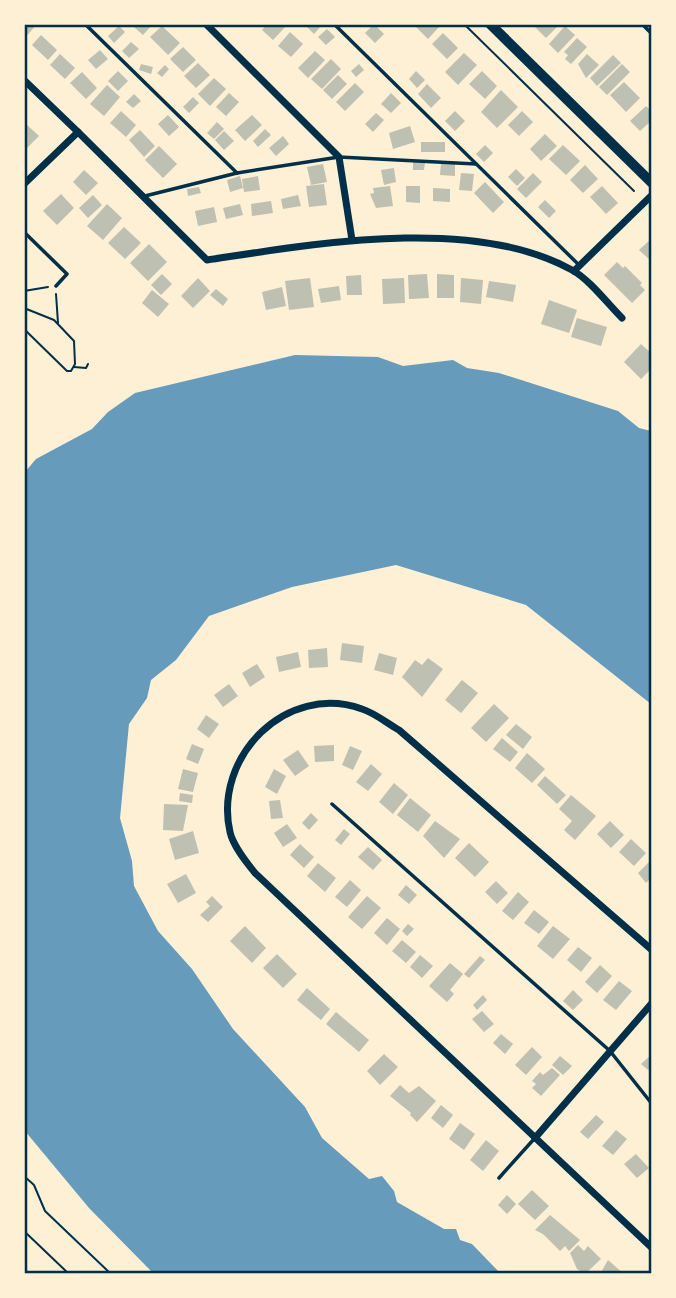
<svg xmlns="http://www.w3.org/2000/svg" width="676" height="1298" font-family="Roboto,sans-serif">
	<rect width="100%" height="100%" fill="#fdf0d5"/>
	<!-- water -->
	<polygon fill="#669bbc" points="295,355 378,357 403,366 453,360 467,368 499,373 618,411 639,428 651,431 651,704 526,605 396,565 292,587 209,616 176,660 151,680 147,698 129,724 120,818 132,861 134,886 158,931 192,969 233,1029 305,1107 322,1138 369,1179 382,1176 394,1191 397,1202 444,1229 456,1229 460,1240 472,1244 500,1273 153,1273 89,1208 25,1131 25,472 36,459 92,429 108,412 135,393"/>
	<!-- building -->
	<g fill="#bec0b2">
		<polygon points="24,24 37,24 24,39"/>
		<polygon points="136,24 153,24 143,35 134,27"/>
		<polygon points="267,24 285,24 286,26 273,40 262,30"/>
		<polygon points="304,24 323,24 314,34"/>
		<polygon points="374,24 384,34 375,43 365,33"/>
		<polygon points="413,24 436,24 439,27 428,39"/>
		<polygon points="538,24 560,24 546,38 535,27"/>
		<polygon points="119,26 125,32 114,43 108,36"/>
		<polygon points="162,26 180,43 168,55 150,37"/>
		<polygon points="565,26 575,35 558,53 549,44"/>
		<polygon points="327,29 335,37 326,45 318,37"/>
		<polygon points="290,32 303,44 291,57 278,46"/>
		<polygon points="443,33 458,48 447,59 432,44"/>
		<polygon points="41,35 57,50 48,60 32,45"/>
		<polygon points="577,38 587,47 571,64 565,59 568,55 564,52"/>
		<polygon points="131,42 139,49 129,58 122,51"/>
		<polygon points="183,47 196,60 183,72 170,59"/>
		<polygon points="100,50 108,59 96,69 88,60"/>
		<polygon points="315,51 325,60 308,78 298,68"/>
		<polygon points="464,53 477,65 458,85 445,72"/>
		<polygon points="60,54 75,68 65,79 50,65"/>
		<polygon points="587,54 599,65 586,78 578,64"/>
		<polygon points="613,55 621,63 597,86 590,78"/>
		<polygon points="331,59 341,69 322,89 311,79"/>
		<polygon points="198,63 210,75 196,88 184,76"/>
		<polygon points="141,64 153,67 151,74 139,70"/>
		<polygon points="359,64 364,70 356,77 351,71"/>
		<polygon points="622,64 630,72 607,95 599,87"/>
		<polygon points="165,65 169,69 162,77 157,73"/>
		<polygon points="118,71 128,81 118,91 108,81"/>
		<polygon points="416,71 425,80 417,88 409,79"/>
		<polygon points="482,71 497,86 485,99 469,84"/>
		<polygon points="82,72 97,88 86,99 70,83"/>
		<polygon points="338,75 347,84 332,99 323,90"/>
		<polygon points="214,78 226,89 210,106 198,94"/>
		<polygon points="624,82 640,98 626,112 610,95"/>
		<polygon points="355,83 364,92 345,111 336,102"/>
		<polygon points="427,84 441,98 431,108 418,94"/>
		<polygon points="107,85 120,97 104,116 90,104"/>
		<polygon points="501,90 518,107 497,128 481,112"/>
		<polygon points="229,93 239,102 226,116 216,107"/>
		<polygon points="391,93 401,103 391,113 381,104"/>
		<polygon points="134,94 141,101 133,108 126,102"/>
		<polygon points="193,97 199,103 189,113 183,107"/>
		<polygon points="646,106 652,112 652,120 640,131 630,121"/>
		<polygon points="121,111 136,125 126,137 110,123"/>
		<polygon points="455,111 465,121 455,131 445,121"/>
		<polygon points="522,111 533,122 519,136 508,125"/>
		<polygon points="376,113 384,120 373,132 365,124"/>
		<polygon points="168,115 179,127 169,136 158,124"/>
		<polygon points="252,115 262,125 245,141 235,130"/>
		<polygon points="217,122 224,129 214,139 207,133"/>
		<polygon points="26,124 39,136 24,151 24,126"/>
		<polygon points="410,126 415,142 393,149 389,133"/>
		<polygon points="265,129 271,135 258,147 253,141"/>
		<polygon points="140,130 155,146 144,157 129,140"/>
		<polygon points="224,131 234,141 224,150 215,140"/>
		<polygon points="545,134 557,146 541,161 530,149"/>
		<polygon points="283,136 289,144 276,156 269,148"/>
		<rect x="421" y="142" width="24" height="10"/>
		<polygon points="485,145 493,153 484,162 476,154"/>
		<polygon points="563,145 580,161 566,175 549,159"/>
		<polygon points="159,146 177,164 163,178 145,160"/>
		<polygon points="413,162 425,162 424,170 413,170"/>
		<polygon points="441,163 455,164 455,176 440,175"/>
		<polygon points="323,164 327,182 311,185 307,167"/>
		<polygon points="585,165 598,179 583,193 570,180"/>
		<polygon points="394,168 396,182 384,185 381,170"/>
		<polygon points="516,169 525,178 517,186 508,177"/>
		<polygon points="84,170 98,183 86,195 73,182"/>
		<polygon points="461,173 474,174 472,191 459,190"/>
		<polygon points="533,173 542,182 526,198 517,189"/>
		<polygon points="240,176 243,188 230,192 227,180"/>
		<polygon points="258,176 260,190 244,192 242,179"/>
		<polygon points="485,182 504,202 493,213 474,193"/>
		<polygon points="324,184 327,205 309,207 306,186"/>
		<polygon points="390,186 393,206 376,208 370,194 374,193 373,188"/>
		<polygon points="406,186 420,186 420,203 406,202"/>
		<polygon points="602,186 618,203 606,214 590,197"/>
		<polygon points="199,187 201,193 188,196 187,189"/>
		<polygon points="433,188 450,189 450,202 433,201"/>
		<polygon points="61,194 74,208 57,225 43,211"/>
		<polygon points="93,195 102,205 88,218 79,208"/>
		<polygon points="298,195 301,206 283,209 281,199"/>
		<polygon points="545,200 556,211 549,218 538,207"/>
		<polygon points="271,201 273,213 252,216 251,204"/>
		<polygon points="107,204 122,218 103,240 87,226"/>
		<polygon points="240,204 243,215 226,219 223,208"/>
		<polygon points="214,207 217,222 198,226 195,211"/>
		<polygon points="124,227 141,243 125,259 108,243"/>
		<polygon points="652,238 652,262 639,250"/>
		<polygon points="149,244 167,262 148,281 130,263"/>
		<polygon points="617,262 623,268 625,266 642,283 640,285 645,290 632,303 604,275"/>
		<polygon points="162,274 172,284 161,295 151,285"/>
		<polygon points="427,274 429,298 409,299 408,275"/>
		<polygon points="437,274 454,275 454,298 437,298"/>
		<polygon points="361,275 362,295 347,295 346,276"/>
		<polygon points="198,278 210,291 193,308 181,296"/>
		<polygon points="310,278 314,307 289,310 285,281"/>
		<polygon points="404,278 405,303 383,304 382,279"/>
		<polygon points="461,278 483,280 481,304 460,302"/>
		<polygon points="489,281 516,285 513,302 486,297"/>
		<polygon points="339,286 341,300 321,303 318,289"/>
		<polygon points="282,287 286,306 266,310 262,292"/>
		<polygon points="216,289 228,299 223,306 210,295"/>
		<polygon points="152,290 169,304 158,317 142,303"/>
		<polygon points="549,300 577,310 569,333 541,324"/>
		<polygon points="577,318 607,327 601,346 571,337"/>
		<polygon points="641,344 652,354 652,368 641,379 624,362"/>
		<polygon points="342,643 364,646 362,663 340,660"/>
		<polygon points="327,648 328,667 309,668 308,650"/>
		<polygon points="298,652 301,667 279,672 276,657"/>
		<polygon points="379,653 397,658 393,675 374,670"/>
		<polygon points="428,658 443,669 422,697 402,677 415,660 422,665"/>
		<polygon points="257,664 265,677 250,687 242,673"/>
		<polygon points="462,680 478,693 461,713 445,700"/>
		<polygon points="229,684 238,696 223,707 214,695"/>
		<polygon points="494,704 509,718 486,742 471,728"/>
		<polygon points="206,715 219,724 209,738 197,729"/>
		<polygon points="516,724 532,737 523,749 506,735"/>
		<polygon points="502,738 518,752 510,762 493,749"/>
		<polygon points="192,744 204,749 198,764 186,759"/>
		<polygon points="334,745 334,761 315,762 314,746"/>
		<polygon points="350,746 362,751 353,770 342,765"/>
		<polygon points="298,750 309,766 295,776 283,760"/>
		<polygon points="527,753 545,769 532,783 515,768"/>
		<polygon points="371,764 382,774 368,791 356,782"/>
		<polygon points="183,769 198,773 193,792 178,789"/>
		<polygon points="274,769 286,776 277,794 265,787"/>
		<polygon points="545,776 566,795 557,804 537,785"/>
		<polygon points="394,783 408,795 393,814 379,802"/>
		<polygon points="180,793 193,795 192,803 179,801"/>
		<polygon points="571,795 596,816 575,840 564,830 572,821 559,809"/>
		<polygon points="410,798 431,815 418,832 397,815"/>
		<polygon points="280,800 283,818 271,819 269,801"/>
		<polygon points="164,804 188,805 183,831 163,830"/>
		<polygon points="311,813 318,820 309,830 302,823"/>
		<polygon points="435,821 460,839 444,858 423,836"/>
		<polygon points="610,821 624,835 611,848 597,834"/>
		<polygon points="287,824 297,838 283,847 274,833"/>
		<polygon points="344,829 350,834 341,845 335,840"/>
		<polygon points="193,831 199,853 175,860 169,839"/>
		<polygon points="631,839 646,853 634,866 619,852"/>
		<polygon points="469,843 489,862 475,877 455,858"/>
		<polygon points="300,844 314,857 304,868 290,855"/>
		<polygon points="368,847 382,860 373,870 358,857"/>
		<polygon points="652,859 652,882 649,880 646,883 638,873"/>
		<polygon points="318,863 336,878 325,892 307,876"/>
		<polygon points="186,874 196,893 178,903 167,884"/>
		<polygon points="350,880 361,890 347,907 335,897"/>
		<polygon points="496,881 508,893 497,904 485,892"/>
		<polygon points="406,885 417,895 409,904 398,895"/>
		<polygon points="518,892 529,902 513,920 502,911"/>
		<polygon points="212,896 223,907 208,922 200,915 210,906 206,902"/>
		<polygon points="367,896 381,908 362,929 348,917"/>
		<polygon points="534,910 549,922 539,934 524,923"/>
		<polygon points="387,918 400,929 387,945 374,933"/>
		<polygon points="408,924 414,929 407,936 402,931"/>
		<polygon points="245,926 266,948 252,963 230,941"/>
		<polygon points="553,926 570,939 553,959 537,946"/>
		<polygon points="402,940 416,952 406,963 392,951"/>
		<polygon points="578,947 592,958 581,972 567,960"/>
		<polygon points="277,954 297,974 283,988 263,968"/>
		<polygon points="420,955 433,966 422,978 410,967"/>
		<polygon points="480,956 485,960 469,978 464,974"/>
		<polygon points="450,963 463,974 450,990 454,994 447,1002 429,986"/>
		<polygon points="600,965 612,976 597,993 585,982"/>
		<polygon points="619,981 632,991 616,1010 603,1000"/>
		<polygon points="307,988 330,1009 321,1020 297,1000"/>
		<polygon points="573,990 583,1000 573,1010 563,1001"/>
		<polygon points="483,995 487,1000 477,1010 473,1005"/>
		<polygon points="482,1011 494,1024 484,1032 472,1019"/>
		<polygon points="336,1012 369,1040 359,1052 326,1024"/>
		<polygon points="501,1034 513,1044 505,1054 493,1043"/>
		<polygon points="532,1047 542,1057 526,1075 515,1065"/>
		<polygon points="384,1054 398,1067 380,1085 367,1071"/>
		<polygon points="652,1054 652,1067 648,1070 641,1064"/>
		<polygon points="560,1056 572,1066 563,1075 552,1065"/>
		<polygon points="552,1068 560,1075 541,1096 532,1088 536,1084 532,1081 540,1072 543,1075"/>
		<polygon points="400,1085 409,1093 419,1086 436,1101 417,1122 410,1115 411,1113 390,1096"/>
		<polygon points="441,1105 453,1115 443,1128 431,1118"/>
		<polygon points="596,1115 604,1122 588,1139 580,1132"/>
		<polygon points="460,1123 475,1134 464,1150 449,1139"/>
		<polygon points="616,1130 627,1139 613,1155 602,1146"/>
		<polygon points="486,1140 499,1151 483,1171 470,1160"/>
		<polygon points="636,1154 649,1168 637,1178 624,1164"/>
		<polygon points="532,1190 549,1206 535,1220 518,1204"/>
		<polygon points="507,1195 516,1204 507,1214 498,1205"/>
		<polygon points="550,1215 580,1240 569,1251 565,1246 560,1251 543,1234 535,1230"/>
		<polygon points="578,1245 584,1251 588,1246 601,1259 585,1274 577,1269 570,1253"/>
		<polygon points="608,1260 624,1274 600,1274"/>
	</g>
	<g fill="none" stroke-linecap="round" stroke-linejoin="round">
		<!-- path -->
		<g stroke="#003049" stroke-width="2">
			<polyline points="464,24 634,191"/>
			<polyline points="24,291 48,287"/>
			<polyline points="56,294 58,323"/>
			<polyline points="24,308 54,320 74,341 75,364 71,371 67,371 24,329"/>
			<polyline points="74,367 86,368 88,364"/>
			<polyline points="24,1176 34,1185 45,1211 111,1274"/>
			<polyline points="24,1231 69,1274"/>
		</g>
		<!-- service -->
		<g stroke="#003049" stroke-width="3.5">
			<polyline points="85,24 237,173"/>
			<polyline points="334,24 580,266"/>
			<polyline points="642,24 652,34"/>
			<polyline points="145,196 237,173 339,157 476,164"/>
			<polyline points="24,232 67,274 56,286"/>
			<polyline points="332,804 610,1051 652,1104"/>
			<polyline points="499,1178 534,1139"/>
		</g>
		<!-- minor -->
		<g stroke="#003049" stroke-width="7">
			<polyline points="206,24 339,157 352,240"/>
			<polyline points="24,80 78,132"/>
			<path d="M24 184 78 132 207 260C314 244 473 215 572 270 590 280 607 303 622 318"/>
			<polyline points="574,271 652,195"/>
			<path d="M652 950 399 730C388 724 375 713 362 709 286 682 213 757 230 832 233 846 247 863 255 873L652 1248"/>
			<polyline points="535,1138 652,1003"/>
		</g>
		<!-- secondary -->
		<polyline stroke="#003049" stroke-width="10" points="490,24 652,183"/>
	</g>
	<!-- border -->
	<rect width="676" height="1298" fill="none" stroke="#fdf0d5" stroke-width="52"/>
	<rect x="26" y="26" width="624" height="1246" fill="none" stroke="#003049" stroke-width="2.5"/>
</svg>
